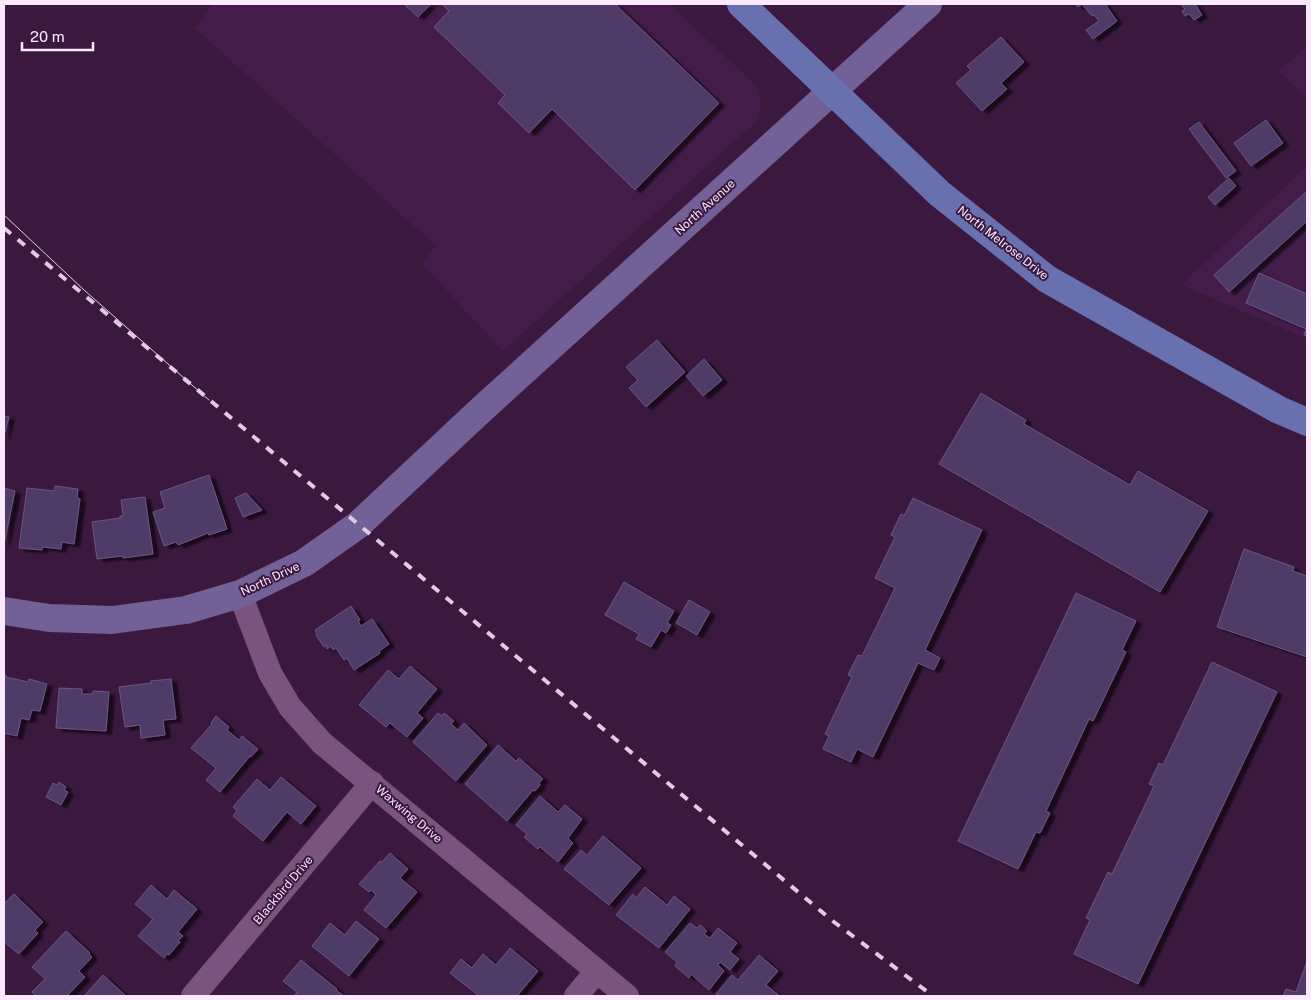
<svg xmlns="http://www.w3.org/2000/svg" width="1311" height="1000" font-family="'Public Sans',sans-serif">
	<defs>
		<filter id="shadow"><feDropShadow dx="5.5" dy="3" stdDeviation="1" flood-color="#0009"/></filter>
	</defs>
	<rect width="100%" height="100%" fill="#3b193f"/>
	<!-- built -->
	<g fill="#441c49">
		<polygon points="213,4 670,4 757,87 761,104 758,120 503,351 422,264 436,246 195,28"/>
		<polygon points="1307,46 1307,98 1279,71"/>
		<polygon points="1307,166 1307,339 1181,285"/>
	</g>
	<!-- building -->
	<g fill="#4f3a68" stroke="#6b5586" filter="url(#shadow)">
		<polygon points="404,4 431,4 418,17"/>
		<polygon points="442,4 615,4 719,103 635,190 552,109 529,133 498,103 505,95 434,27 449,11"/>
		<polygon points="1075,4 1105,4 1117,21 1093,39 1086,30 1099,21 1094,15 1092,16 1082,4 1078,7"/>
		<polygon points="1181,4 1195,4 1202,15 1194,20 1189,14 1185,16 1182,11 1185,9"/>
		<polygon points="1001,37 1024,62 1001,83 1007,89 982,111 956,83 971,70 967,66"/>
		<polygon points="1266,120 1283,143 1251,166 1234,143"/>
		<polygon points="1199,122 1236,171 1226,178 1189,129"/>
		<polygon points="1229,178 1236,186 1215,205 1208,197"/>
		<polygon points="1307,191 1307,221 1229,292 1214,275"/>
		<polygon points="1259,273 1307,294 1307,336 1304,335 1306,329 1246,303"/>
		<polygon points="657,340 685,372 646,407 629,388 638,380 626,367"/>
		<polygon points="704,359 722,380 703,396 686,376"/>
		<polygon points="981,393 1026,420 1024,424 1130,485 1138,471 1208,511 1160,592 939,464"/>
		<polygon points="4,416 9,417 4,436"/>
		<polygon points="209,475 227,529 209,535 208,533 178,545 176,542 164,546 153,512 165,508 160,492"/>
		<polygon points="55,486 78,489 77,498 80,499 74,544 62,542 61,549 42,547 42,550 19,548 27,488 54,491"/>
		<polygon points="4,488 15,491 4,545"/>
		<polygon points="246,493 262,510 243,517 235,498"/>
		<polygon points="145,497 153,554 123,558 122,556 97,559 92,522 120,518 120,516 123,516 121,500"/>
		<polygon points="913,498 982,530 925,650 940,658 934,670 918,663 873,757 857,749 851,762 823,749 829,736 825,734 852,677 848,675 858,655 862,656 895,588 875,578 895,537 891,535 901,514 904,516"/>
		<polygon points="1244,549 1294,567 1293,571 1307,576 1307,657 1217,627"/>
		<polygon points="624,582 674,611 667,623 671,625 666,633 661,630 651,647 636,639 639,634 605,615"/>
		<polygon points="1076,593 1136,621 1122,650 1126,652 1093,721 1089,719 1046,811 1050,813 1040,833 1036,832 1018,869 958,841"/>
		<polygon points="689,600 710,612 697,635 676,623"/>
		<polygon points="351,606 360,620 358,621 361,626 372,619 389,644 379,651 380,653 354,670 347,658 344,660 336,648 333,650 331,646 327,649 326,645 324,647 316,635 317,634 315,630"/>
		<polygon points="1212,662 1277,692 1138,984 1074,954 1090,920 1086,918 1108,872 1112,874 1154,786 1149,784 1159,763 1163,765"/>
		<polygon points="410,666 437,689 417,713 423,718 407,737 390,723 386,727 359,705 388,670 399,679"/>
		<polygon points="4,675 6,675 6,677 28,682 29,679 47,684 40,711 32,710 29,720 21,718 17,736 4,733"/>
		<polygon points="171,679 176,719 163,720 165,735 141,738 140,725 125,727 119,687 151,683 151,681"/>
		<polygon points="59,688 82,689 82,694 93,694 93,691 109,692 106,731 56,728"/>
		<polygon points="438,713 442,716 444,713 454,721 451,724 458,730 464,723 487,745 456,781 413,742"/>
		<polygon points="216,716 229,727 227,730 239,740 242,736 258,749 251,757 250,756 220,792 206,780 216,768 191,748 212,724 211,723"/>
		<polygon points="498,745 516,761 519,758 543,779 539,783 540,785 535,791 533,790 507,821 465,784"/>
		<polygon points="281,777 316,806 301,824 287,812 263,841 233,816 237,811 233,807 257,779 270,790"/>
		<polygon points="59,782 66,787 64,790 68,792 61,805 46,797 53,783 57,785"/>
		<polygon points="540,796 558,812 565,805 582,819 568,838 573,843 558,862 540,847 538,849 524,837 527,834 516,825"/>
		<polygon points="603,836 641,868 609,905 564,869 581,850 587,855"/>
		<polygon points="390,853 408,869 400,878 417,892 386,928 364,910 376,895 371,890 369,892 359,884 380,861 382,862"/>
		<polygon points="151,885 167,899 174,890 197,909 178,932 183,936 178,941 180,942 169,955 167,954 164,958 138,936 153,919 135,904"/>
		<polygon points="645,887 667,905 674,896 690,909 659,948 616,915 633,894 636,898"/>
		<polygon points="14,894 43,922 35,930 38,933 19,954 4,942 4,901 6,902"/>
		<polygon points="356,921 379,939 349,976 312,946 330,923 345,935"/>
		<polygon points="690,923 697,928 700,925 707,931 704,934 710,938 718,928 737,943 730,952 739,959 730,970 720,962 718,965 724,971 709,990 691,974 689,978 675,966 677,962 665,952"/>
		<polygon points="66,931 90,953 89,954 92,957 79,971 85,977 67,996 36,996 32,992 45,979 32,967"/>
		<polygon points="510,948 538,971 517,996 479,996 450,973 461,959 472,968 483,954 496,965"/>
		<polygon points="759,955 778,971 766,985 780,996 718,996 716,994 732,975 738,980"/>
		<polygon points="301,960 337,989 336,990 344,996 294,996 297,992 283,981"/>
		<polygon points="1307,961 1307,996 1283,996 1286,989 1296,992"/>
		<polygon points="103,975 126,996 84,996"/>
	</g>
	<g fill="none" stroke-linecap="round" stroke-linejoin="round">
		<!-- minor -->
		<g stroke="#7a537e" stroke-width="24">
			<polyline points="240,594 270,673 290,707 322,743 627,996"/>
			<polyline points="193,996 372,783"/>
			<polyline points="576,996 597,971"/>
		</g>
		<!-- secondary -->
		<polyline stroke="#726197" stroke-width="28" points="4,611 49,618 112,620 186,610 240,594 304,563 358,525 482,409 928,4"/>
		<!-- primary -->
		<polyline stroke="#6970af" stroke-width="28" points="741,4 940,194 1047,279 1279,410 1307,422"/>
		<!-- tram -->
		<polyline stroke="#dfcbe2" stroke-width="1" points="4,215 84,290 209,400"/>
		<!-- rail -->
		<polyline stroke="#dfcbe2" stroke-width="4" stroke-dasharray="9 9" stroke-linecap="butt" points="4,228 834,922 933,996"/>
	</g>
	<g text-anchor="middle" dominant-baseline="central" stroke-width="4" stroke-linejoin="round" paint-order="stroke">
		<!-- street labels -->
		<g font-size="12" fill="#fbe9fd" stroke="#3b193f">
			<text transform="translate(705 207) rotate(-42)">North Avenue</text>
			<text transform="translate(1003 243) rotate(38)">North Melrose Drive</text>
			<text transform="translate(270 579) rotate(-25)">North Drive</text>
			<text transform="translate(409 814) rotate(40)">Waxwing Drive</text>
			<text transform="translate(283 890) rotate(-50)">Blackbird Drive</text>
		</g>
	</g>
	<!-- border -->
	<rect width="1311" height="1000" fill="none" stroke="#fbe9fd" stroke-width="10"/>
	<!-- scale -->
	<path d="M22 42v8h71v-8" fill="none" stroke="#fbe9fd" stroke-width="2.5"/>
	<text x="30" y="42" font-size="15" fill="#fbe9fd" stroke="#3b193f" stroke-width="4" paint-order="stroke">20 m</text>
</svg>
